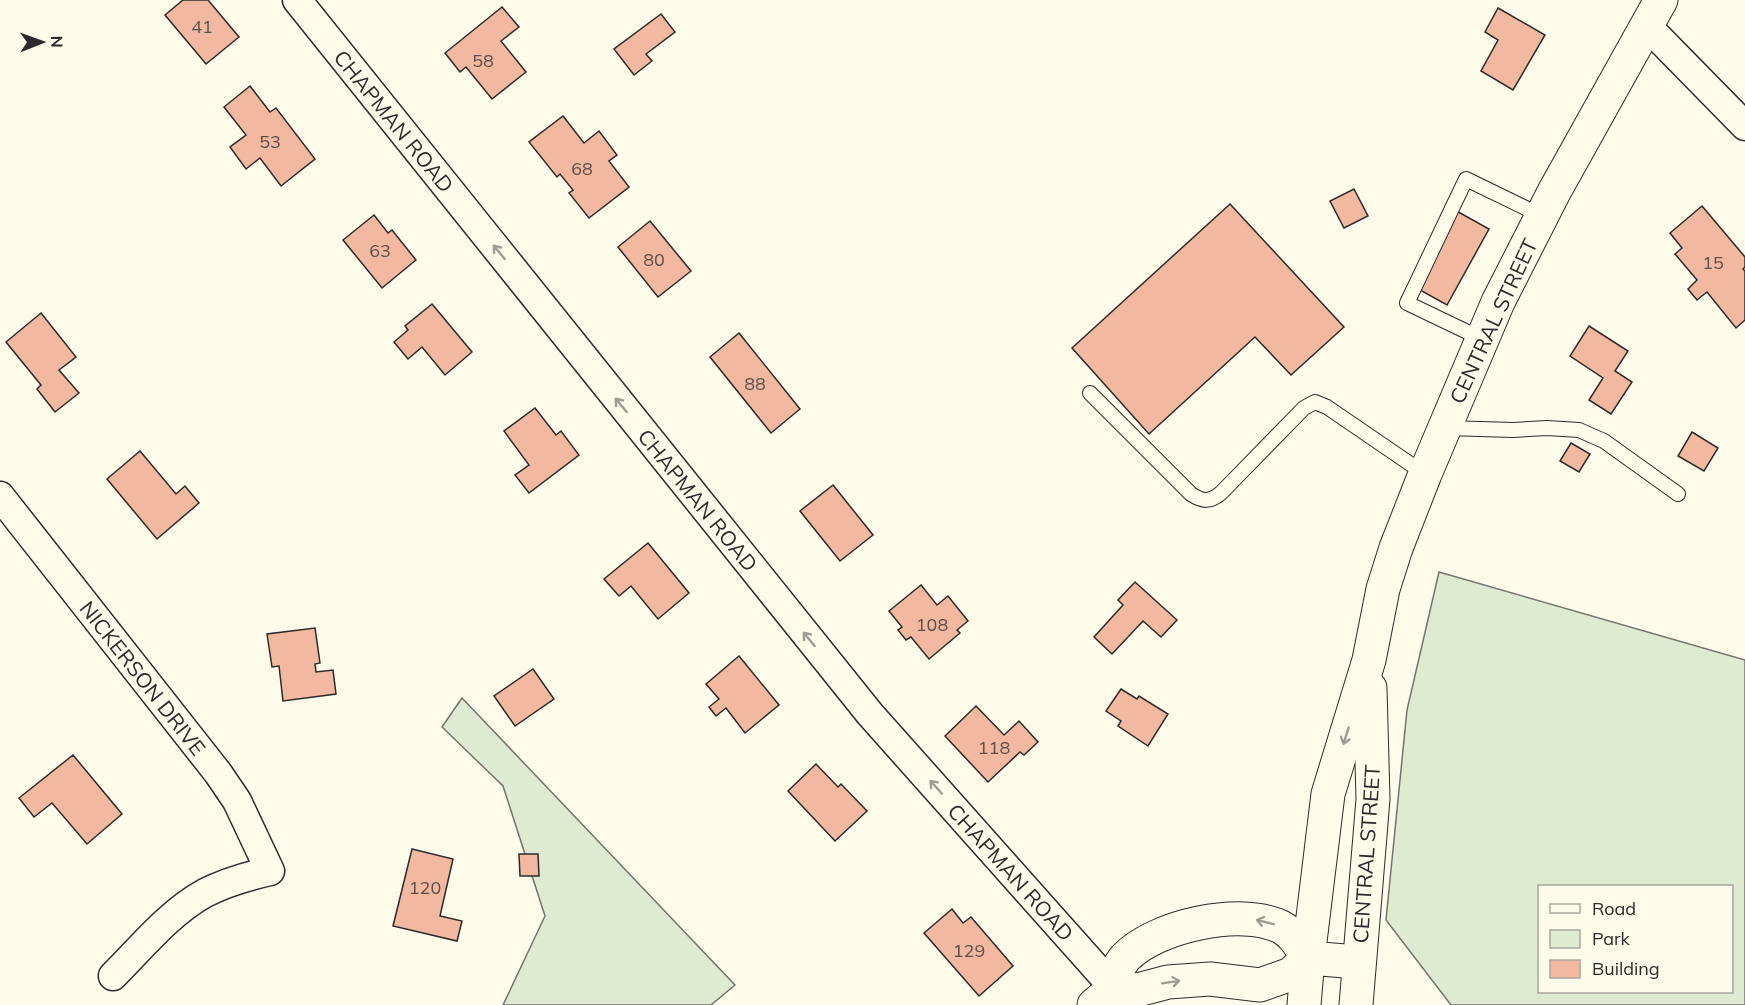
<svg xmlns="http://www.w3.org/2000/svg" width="1745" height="1005" font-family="Mulish,sans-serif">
	<rect width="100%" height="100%" fill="#fdfbea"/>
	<!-- green -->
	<g fill="#deebd1" stroke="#74746e" stroke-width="1.5" fill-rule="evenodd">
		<path d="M1439 572 1745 660V1005H1451L1386 920 1407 710ZM1732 886V992H1540V886Z"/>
		<polygon points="462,698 735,985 711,1005 503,1005 545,916 503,786 442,727"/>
	</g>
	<!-- building -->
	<g fill="#f2b8a0" stroke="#2b2b2b" stroke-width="1.5">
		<polygon points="183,0 208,0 239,37 206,64 165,15"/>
		<polygon points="502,7 519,27 501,41 526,72 492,99 466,67 460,72 445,53"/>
		<polygon points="1498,8 1545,35 1513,90 1481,71 1498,40 1485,32"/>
		<polygon points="661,14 675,32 646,54 652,61 634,75 614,49"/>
		<polygon points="250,86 270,112 276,108 315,159 281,186 260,158 246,169 230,147 246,135 224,107"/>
		<polygon points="563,116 584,143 599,131 617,155 609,161 629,187 589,218 569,193 573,190 560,174 557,177 529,142"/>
		<polygon points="1354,189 1368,216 1344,228 1330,201"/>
		<polygon points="1230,204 1344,327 1291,375 1255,337 1149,434 1072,348"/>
		<polygon points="1702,206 1745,257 1745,267 1743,269 1745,271 1745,320 1736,328 1707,292 1697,300 1688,289 1697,280 1675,254 1682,248 1670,233"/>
		<polygon points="1453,209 1489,229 1447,305 1411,285"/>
		<polygon points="374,215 388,233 392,230 416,260 382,288 343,240"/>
		<polygon points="650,221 691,271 658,297 618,247"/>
		<polygon points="432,304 472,352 445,375 422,347 408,359 394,342 408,330 405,326"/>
		<polygon points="41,313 76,357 59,370 79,393 55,412 37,389 41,385 6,342"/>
		<polygon points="1589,326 1628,351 1615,371 1632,382 1611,414 1589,400 1603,378 1570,356"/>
		<polygon points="739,333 800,409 771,433 710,357"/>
		<polygon points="535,408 556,435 561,431 579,455 529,493 515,475 529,465 504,431"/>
		<polygon points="1692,432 1718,448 1704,471 1678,456"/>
		<polygon points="1571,443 1590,454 1579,472 1560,461"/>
		<polygon points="140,451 176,494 185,486 199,503 157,539 107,479"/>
		<polygon points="833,485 873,535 840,561 800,511"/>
		<polygon points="648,543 689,593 658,619 631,586 619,596 604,579"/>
		<polygon points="1135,582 1177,620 1161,637 1143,621 1112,654 1094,637 1123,605 1118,600"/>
		<polygon points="921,585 937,605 948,596 968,621 957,630 960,633 929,659 911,637 906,640 898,630 902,627 889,611"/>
		<polygon points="315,628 320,663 315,664 316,672 333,670 336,694 283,701 279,666 272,667 267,634"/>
		<polygon points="739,656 779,705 745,733 726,708 716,716 709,707 719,699 706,684"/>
		<polygon points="533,669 554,699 515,726 494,696"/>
		<polygon points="1121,689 1137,699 1139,696 1168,714 1148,746 1118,726 1121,721 1106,711"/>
		<polygon points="976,706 1004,735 1019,721 1038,742 1024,755 1020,752 988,782 945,736"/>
		<polygon points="73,755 122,814 87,844 52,803 34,817 19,798"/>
		<polygon points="816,764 838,787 841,784 867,811 835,841 788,791"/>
		<polygon points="412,849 453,859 440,916 462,921 457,941 393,926"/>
		<polygon points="519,854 538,854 539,876 520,876"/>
		<polygon points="952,909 963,923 971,917 1013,966 979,996 924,933"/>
	</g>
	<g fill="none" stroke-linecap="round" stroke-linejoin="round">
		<defs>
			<g id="service">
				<polyline points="1482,339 1407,303 1466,179 1542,216"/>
				<path d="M1090 393 1191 494C1203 502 1210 502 1221 493L1304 408 1315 402 1327 407 1425 474"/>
				<polyline points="1446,428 1513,430 1547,428 1579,430 1604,441 1678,494"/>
			</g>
			<g id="minor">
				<polyline points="297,0 870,714 1114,988"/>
				<polyline points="1647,26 1745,126"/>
				<path d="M0 496 218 773 237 801 270 871C248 876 226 882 205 893 169 913 142 947 113 976"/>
			</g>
			<g id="tertiary">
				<polyline points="1308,958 1358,962"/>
				<path d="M1114 988C1115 977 1117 967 1125 958 1155 926 1241 907 1281 927 1294 934 1300 946 1308 958"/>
				<polyline points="1094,1005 1114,988 1138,990 1168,982 1210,979 1260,985 1291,974 1308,958"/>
			</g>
			<g id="secondary">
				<polyline points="1304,1005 1308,958 1328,794 1369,660 1383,589 1396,548 1425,474 1498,302 1554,192 1661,0"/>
				<polyline points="1356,1005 1373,799 1370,688"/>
			</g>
		</defs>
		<!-- service casing -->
		<use href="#service" stroke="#2b2b2b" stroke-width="16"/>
		<!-- minor casing -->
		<use href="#minor" stroke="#2b2b2b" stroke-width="31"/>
		<!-- tertiary casing -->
		<use href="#tertiary" stroke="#2b2b2b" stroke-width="35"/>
		<!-- secondary casing -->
		<use href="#secondary" stroke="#2b2b2b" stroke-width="35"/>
		<!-- service -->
		<use href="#service" stroke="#fdfbea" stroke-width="14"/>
		<!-- minor -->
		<use href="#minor" stroke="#fdfbea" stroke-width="28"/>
		<!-- tertiary -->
		<use href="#tertiary" stroke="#fdfbea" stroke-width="33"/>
		<!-- secondary -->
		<use href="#secondary" stroke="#fdfbea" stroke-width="33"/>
	</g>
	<!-- one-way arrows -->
	<defs><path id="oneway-shaft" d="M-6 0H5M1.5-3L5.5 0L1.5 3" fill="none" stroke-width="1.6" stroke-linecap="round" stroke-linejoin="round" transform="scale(1.5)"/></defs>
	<g stroke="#9e9d94">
		<use href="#oneway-shaft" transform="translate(499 252) rotate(-129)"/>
		<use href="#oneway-shaft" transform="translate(621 405) rotate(-129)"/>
		<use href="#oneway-shaft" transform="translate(809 639) rotate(-129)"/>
		<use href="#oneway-shaft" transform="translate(1346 736) rotate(107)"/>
		<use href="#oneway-shaft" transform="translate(936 787) rotate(-132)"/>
		<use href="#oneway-shaft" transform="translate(1265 922) rotate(-166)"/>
		<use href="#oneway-shaft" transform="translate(1171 982) rotate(-9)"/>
	</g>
	<g text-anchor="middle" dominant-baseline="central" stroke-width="4.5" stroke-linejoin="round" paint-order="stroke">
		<!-- number labels -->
		<g font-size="18" fill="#5d4e48">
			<text x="202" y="26">41</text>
			<text x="483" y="60">58</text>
			<text x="270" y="141">53</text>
			<text x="582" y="168">68</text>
			<text x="380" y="250">63</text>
			<text x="654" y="259">80</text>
			<text x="1713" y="262">15</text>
			<text x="755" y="383">88</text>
			<text x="932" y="624">108</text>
			<text x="994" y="747">118</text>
			<text x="425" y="887">120</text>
			<text x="969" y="950">129</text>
		</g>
		<!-- street labels -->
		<g font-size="21" fill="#2b2b2b" stroke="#fdfbea">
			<text transform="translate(394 121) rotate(51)">CHAPMAN ROAD</text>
			<text transform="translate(1493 321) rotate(-65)">CENTRAL STREET</text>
			<text transform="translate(698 500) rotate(51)">CHAPMAN ROAD</text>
			<text transform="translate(143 678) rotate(52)">NICKERSON DRIVE</text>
			<text transform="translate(1366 854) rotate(-86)">CENTRAL STREET</text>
			<text transform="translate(1011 872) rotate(48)">CHAPMAN ROAD</text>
		</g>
	</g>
	<!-- legend -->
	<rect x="1538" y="885" width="195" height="108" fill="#fdfbea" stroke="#a9a89e" stroke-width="1.5"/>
	<rect x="1550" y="904" width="30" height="9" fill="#fdfbea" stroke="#a9a89e" stroke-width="1.5"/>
	<text x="1592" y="915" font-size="18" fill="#2b2b2b">Road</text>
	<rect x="1550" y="930" width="30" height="18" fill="#deebd1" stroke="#a9a89e" stroke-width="1.5"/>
	<text x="1592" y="945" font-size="18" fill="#2b2b2b">Park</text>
	<rect x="1550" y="960" width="30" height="18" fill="#f2b8a0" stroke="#a9a89e" stroke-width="1.5"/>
	<text x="1592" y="975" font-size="18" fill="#2b2b2b">Building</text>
	<!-- north arrow -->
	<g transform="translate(42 42) rotate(89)" stroke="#fdfbea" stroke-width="4.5" paint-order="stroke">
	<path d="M0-4.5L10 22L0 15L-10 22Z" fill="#2b2b2b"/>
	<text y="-9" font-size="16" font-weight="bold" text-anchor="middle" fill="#2b2b2b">N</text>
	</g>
</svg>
